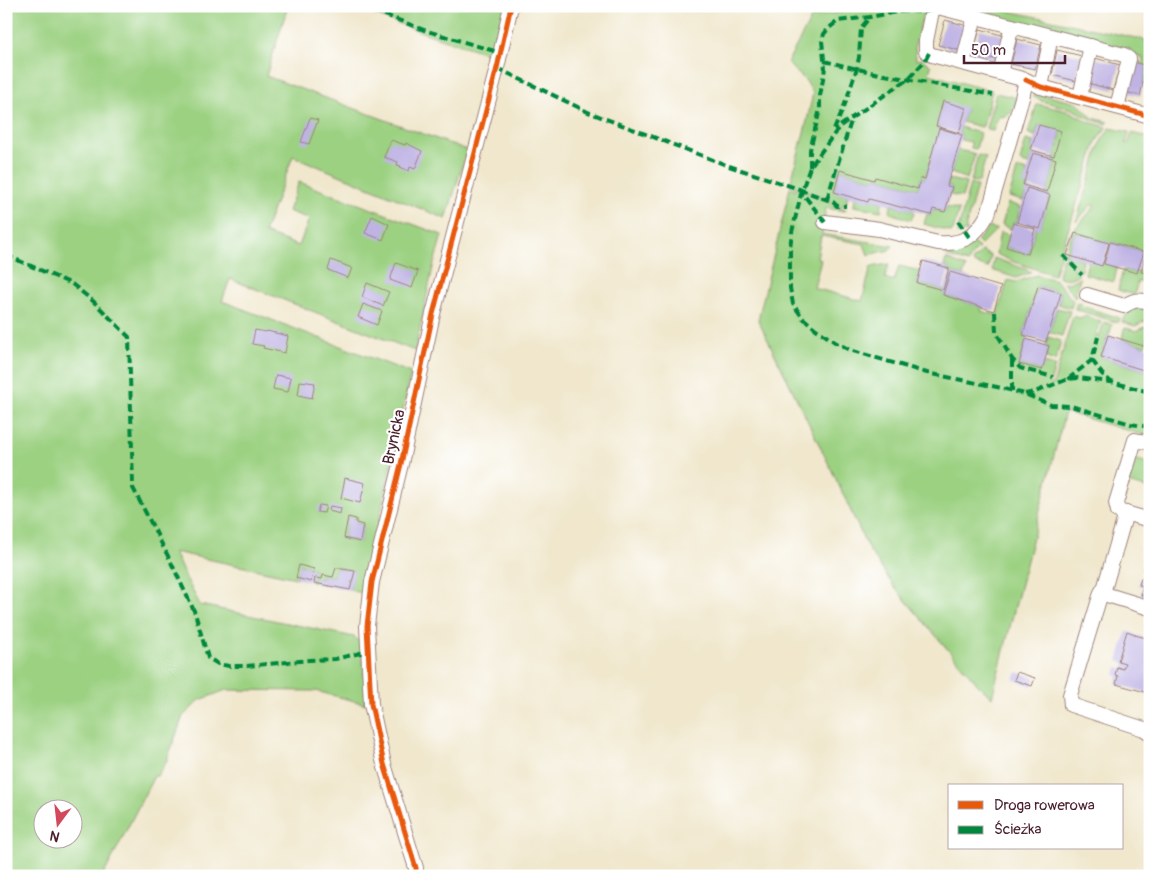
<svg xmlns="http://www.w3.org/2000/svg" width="1156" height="882" font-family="Pangolin,sans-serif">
	<rect width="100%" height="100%" fill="#fff"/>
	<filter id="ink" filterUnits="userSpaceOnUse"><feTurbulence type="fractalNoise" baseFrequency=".02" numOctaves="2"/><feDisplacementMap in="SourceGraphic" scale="10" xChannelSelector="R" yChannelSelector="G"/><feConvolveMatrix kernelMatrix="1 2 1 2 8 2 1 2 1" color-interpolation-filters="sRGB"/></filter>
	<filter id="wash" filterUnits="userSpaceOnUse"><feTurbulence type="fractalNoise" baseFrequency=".0096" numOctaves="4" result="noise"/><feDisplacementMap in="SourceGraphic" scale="20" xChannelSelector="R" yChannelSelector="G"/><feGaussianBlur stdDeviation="1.12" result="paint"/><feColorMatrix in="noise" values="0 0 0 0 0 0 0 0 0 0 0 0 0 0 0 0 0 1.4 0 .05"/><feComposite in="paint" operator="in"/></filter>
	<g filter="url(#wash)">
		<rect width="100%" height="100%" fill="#f0e7cc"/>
		<!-- green -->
		<g fill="#9cd182" stroke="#737856" fill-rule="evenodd">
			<path d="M6 6H288L266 76 467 150 446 219 293 156 264 233 299 246 309 219 288 211 299 182 442 235 433 267 415 351 230 279 222 301 411 373 380 516 362 593 350 590 354 571 336 568 333 577 323 575 322 579 315 578 314 582H311L314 569 300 565 296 578 174 552 182 570 200 605 354 637 362 643 366 704 316 691 226 690 200 700 183 716 166 762 157 776H154L103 876H6ZM348 517 356 519V523L363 525 360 542 344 539ZM42 810H72V840H42Z"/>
			<polygon points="351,6 506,6 498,40 492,55 422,32"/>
			<path d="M863 6H928L926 8 924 12 915 45 916 60 922 59 931 66 929 74 992 91 983 126 981 127 962 122 966 108 936 126 940 127 925 179 921 178 918 189 876 177 874 180 840 170 834 191 848 196 845 205C838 208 834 202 828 199L790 185 807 121 813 93 806 81 787 63 812 17 841 12Z"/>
			<polygon points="945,6 984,6 1042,18 1150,41 1150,74 1147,85 1143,84 1147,66 1142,65 1143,58 1130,53 1130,49"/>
			<path d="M996 93 1017 98C1012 112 1013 116 998 117L993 131 988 130 986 128Z"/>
			<polygon points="1040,94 1077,103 1093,118 1108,122 1107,124 1093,120 1072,109 1041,101 1038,98 1032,97 1034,95"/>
			<polygon points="1037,104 1071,112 1089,122 1107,127 1097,140 1054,275 1014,262 996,254 1000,232 1010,235 1006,247 1028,254 1035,229 1036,227 1040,228 1050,195 1046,194 1056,160 1054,159 1061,132 1039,125 1035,136 1028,133"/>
			<polygon points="960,127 980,133 976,149 971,148 971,142 961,140 962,135 959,134"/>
			<polygon points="1110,128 1129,132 1126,143 1128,144 1132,133 1150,138 1150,254 1111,242 1110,244 1075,233 1067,255 1083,260 1081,272 1064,255 1072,232 1095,206 1091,205 1076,222 1101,141"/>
			<polygon points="1026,140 1033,142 1031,149 1033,150 1029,165 1022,163 1020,161"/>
			<polygon points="957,150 968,152 975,155 967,179 951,173"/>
			<polygon points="978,155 986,157 979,182 971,181"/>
			<polygon points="1020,169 1027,171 1024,185 1028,186 1023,201 1009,197 1017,170"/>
			<polygon points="949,179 966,183 966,184 962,197 950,195 952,187 947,186"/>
			<polygon points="970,184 977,186 966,226 966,230 968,231 957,234"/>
			<polygon points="790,188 801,190 829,201 836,207 846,209 845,211 826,208 822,234 893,246 889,250 868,255 864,244 821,236 817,258 821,259 814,288 862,301 871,267 889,264 885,278 894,281 899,266 920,271 917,283 945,290 943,295 982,307 981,311 997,315 1008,280 1016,282 1036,275 1056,280 1073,301 1071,308 1058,304 1061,293 1038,286 1023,335 1027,336 1019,364 1042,370 1044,363 1055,366 1050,384 1053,385 1073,316 1080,318 1084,316 1101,321 1096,336 1099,337 1104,322 1112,325 1109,335 1108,335 1101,357 1150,372 1150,437 1065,412 992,697 980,687 895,588 868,548 836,479 758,320"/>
			<polygon points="855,198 869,199 882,202 881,211 854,206"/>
			<polygon points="1008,203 1021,207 1016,223 1013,223 1011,229 1002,225"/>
			<polygon points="891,205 904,209 904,208 911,209 914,213 911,220 890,213"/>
			<polygon points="947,207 959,210 953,231 951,232 924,224 927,214 931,215 933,209 945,212"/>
			<polygon points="989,227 996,229 996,230 981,245 977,241"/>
			<polygon points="973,243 979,248 971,256 968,263 946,256 947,250 966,247"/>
			<polygon points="982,251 991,256 988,268 973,263 973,260"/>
			<polygon points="1063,257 1070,263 1079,275 1068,279 1059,277 1058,275"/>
			<polygon points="994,258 1030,271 1030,273 1016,278 992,270"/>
			<polygon points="946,259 966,267 963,276 948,271 949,268 944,266"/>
			<polygon points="1088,261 1103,263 1117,268 1114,282 1085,274"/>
			<polygon points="1123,270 1137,273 1138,271 1148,274 1145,282 1138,281 1134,295 1118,290"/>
			<polygon points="1080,278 1075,297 1063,282 1068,283"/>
			<polygon points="1077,302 1081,304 1081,306 1120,318 1119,322 1116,322 1075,309"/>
			<path d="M1137 307 1150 310V319L1135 326 1122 322C1124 315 1131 309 1137 307Z"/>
			<polygon points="1057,308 1070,311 1062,336 1049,332"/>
			<polygon points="1150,325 1150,330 1145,346 1122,339 1124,329 1126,328 1136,331"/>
			<polygon points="1048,337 1061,341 1055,361 1046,358 1049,346 1046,345"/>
			<polygon points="1135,459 1150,464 1150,485 1149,489 1128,483"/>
			<polygon points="1150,869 1150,876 1115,876 1122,873"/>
		</g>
		<g id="blocks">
			<!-- building -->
			<g fill="#bfb3e4">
				<polygon points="945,20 968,26 962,51 938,45"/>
				<polygon points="980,29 1005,36 998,60 973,53"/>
				<polygon points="1017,39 1041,45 1035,69 1011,64"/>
				<polygon points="1057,50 1082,56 1076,81 1052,75"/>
				<polygon points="1095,58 1120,65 1113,90 1088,83"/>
				<polygon points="1134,62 1147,66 1140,96 1126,92"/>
				<polygon points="943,101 966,108 959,133 936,126"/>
				<polygon points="310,118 318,120 309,144 301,142"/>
				<polygon points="1039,125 1061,131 1054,156 1031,150"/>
				<polygon points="939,128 962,135 947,186 952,187 945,212 933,209 931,215 869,199 868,202 834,192 840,170 874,180 875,177 918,189 921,178 925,179"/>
				<polygon points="391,140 405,145 406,143 422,151 415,169 410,167 409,171 400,167 401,166 397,165 398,162 384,157"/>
				<polygon points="1033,153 1056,159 1047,192 1023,185"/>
				<polygon points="1027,188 1050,195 1040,229 1017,222"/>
				<polygon points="372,216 389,224 383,240 365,233"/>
				<polygon points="1013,223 1035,229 1028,254 1006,247"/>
				<polygon points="1075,233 1109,243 1102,266 1067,255"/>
				<polygon points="1110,242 1144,252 1137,273 1104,264"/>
				<polygon points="1146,253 1150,254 1150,274 1141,272"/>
				<polygon points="331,260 352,268 348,278 328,270"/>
				<polygon points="923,261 949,268 943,290 917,283"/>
				<polygon points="396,263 418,271 412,288 390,280"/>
				<polygon points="950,272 1001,287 994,311 943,295"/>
				<polygon points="367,283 389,292 383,306 362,297"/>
				<polygon points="1038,286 1061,293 1046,342 1023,335"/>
				<polygon points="363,304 382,311 377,325 358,317"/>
				<polygon points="255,330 266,332 267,331 288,336 285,353 263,348 264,346 252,344"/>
				<polygon points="1108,335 1150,348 1150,372 1101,357"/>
				<polygon points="1026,339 1049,346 1042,370 1019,364"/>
				<polygon points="276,375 291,378 288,392 273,389"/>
				<polygon points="300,381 315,383 312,398 298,395"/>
				<polygon points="345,478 365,483 360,503 341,498"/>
				<polygon points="319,505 326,506 324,513 317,512"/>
				<polygon points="330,506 341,508 340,514 329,511"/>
				<polygon points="348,517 356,519 356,523 363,525 360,542 344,538"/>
				<polygon points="1149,548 1150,548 1150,574 1143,572"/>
				<polygon points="299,565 314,569 311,582 296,578"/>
				<polygon points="336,568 355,571 350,590 314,583 315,578 322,579 323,575 333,577"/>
				<polygon points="1149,574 1150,574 1150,597 1141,595 1143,586 1139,585 1141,578 1148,580"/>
				<polygon points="1127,631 1135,634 1135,635 1150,639 1150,695 1144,693 1145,692 1116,684 1118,676 1115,675 1117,667 1123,669 1125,663 1118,661"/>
				<polygon points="1017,672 1035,678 1032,686 1014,680"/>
			</g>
		</g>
	</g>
	<g filter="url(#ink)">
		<use href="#blocks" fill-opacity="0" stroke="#9d837c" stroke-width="1"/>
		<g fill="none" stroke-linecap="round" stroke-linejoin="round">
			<defs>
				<g id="minor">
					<polyline points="963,63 975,16"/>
					<polyline points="1000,73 1012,26"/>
					<polyline points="1041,87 1051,36"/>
					<polyline points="1080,97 1091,46"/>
					<polyline points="1117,107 1129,59 1124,55 934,6 932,11 926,41 926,51 932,55 1026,80 1041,87 1150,116"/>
					<path d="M825 222 879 229 938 243C963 245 976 236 988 214L1022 98 1026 80"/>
					<path d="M1087 295 1124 306C1133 300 1139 299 1150 302"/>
					<polyline points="1150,443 1135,440 1116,503 1118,511 1150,520"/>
					<polyline points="1126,513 1105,586 1101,593 1070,695 1071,705 1144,729 1150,733"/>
					<polyline points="1101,593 1150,608"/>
					<polyline points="416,876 416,868 384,764 371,704 367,626 372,582 401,464 433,314 497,68 511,6"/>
				</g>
			</defs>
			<!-- minor casing -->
			<use href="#minor" stroke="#9d837c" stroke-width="16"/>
			<!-- minor -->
			<use href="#minor" stroke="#fff" stroke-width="14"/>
			<!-- quiet -->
			<g stroke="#00873e" stroke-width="4" stroke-dasharray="8 4" stroke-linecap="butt">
				<polyline points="362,6 424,30 501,53"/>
				<polyline points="929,53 925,61 908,79 840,126 810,167 802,190 792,232 790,248 790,288 793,304 803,318 816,329 835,342 850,350 927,373 997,387 1025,394 1051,405 1071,406 1131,424 1150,427"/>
				<polyline points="824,61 879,74 993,95"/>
				<polyline points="497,68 588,112 729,166 799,189 825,222"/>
				<polyline points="834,130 845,104 857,68 859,57 861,28 870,17"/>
				<polyline points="810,167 810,150 820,109 820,96 825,68 822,41 824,34 829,28 838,21 870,17 896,12 910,11 924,12 932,10"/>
				<polyline points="799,189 833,202 837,206 846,206"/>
				<polyline points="827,199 852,118"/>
				<polyline points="958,221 969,237"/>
				<polyline points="6,255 72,284 93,301 129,337 133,488 170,560 195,613 208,658 218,664 229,666 247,666 309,660 335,659 369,651"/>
				<polyline points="1063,255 1082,275"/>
				<polyline points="995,312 996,332 1012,359 1020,368 1053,377"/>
				<polyline points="1012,359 1012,391"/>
				<polyline points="1092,360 1102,374 1111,382"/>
				<polyline points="1068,379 1092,360 1098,337"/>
				<polyline points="1025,394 1035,392 1068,379 1078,378 1111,382 1150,392"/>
			</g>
			<defs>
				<g id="cycleway">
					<polyline points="1026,80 1041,87 1150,116"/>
					<polyline points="416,876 416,868 384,764 371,704 367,626 372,582 401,464 433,314 497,68 511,6"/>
				</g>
			</defs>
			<!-- cycleway casing -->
			<use href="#cycleway" stroke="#fff" stroke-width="8"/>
			<!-- cycleway -->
			<use href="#cycleway" stroke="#e8590c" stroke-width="5"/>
		</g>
	</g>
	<g text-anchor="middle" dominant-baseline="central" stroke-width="4.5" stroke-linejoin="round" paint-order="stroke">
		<!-- street labels -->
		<g font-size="16" fill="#4a1f2b" stroke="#fff">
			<text transform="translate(394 437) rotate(-78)">Brynicka</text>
		</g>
	</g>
	<!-- margin -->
	<rect width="1156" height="882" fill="none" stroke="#fff" stroke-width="25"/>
	<!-- legend -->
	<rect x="948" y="784" width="175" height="65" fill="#ffffff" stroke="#b7a5aa"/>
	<rect x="958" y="801" width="25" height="8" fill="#e8590c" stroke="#b7a5aa"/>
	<text x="994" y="810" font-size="15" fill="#4a1f2b">Droga rowerowa</text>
	<rect x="958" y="826" width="25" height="8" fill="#00873e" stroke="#b7a5aa"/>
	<text x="994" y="834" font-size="15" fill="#4a1f2b">Ścieżka</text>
	<!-- north arrow -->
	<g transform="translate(58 824) rotate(195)"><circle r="24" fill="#ffffff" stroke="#b7a5aa"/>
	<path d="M0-4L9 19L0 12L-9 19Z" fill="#d1495b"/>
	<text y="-8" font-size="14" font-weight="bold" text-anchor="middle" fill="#4a1f2b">N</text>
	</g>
	<!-- scale -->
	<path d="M964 55v8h101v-8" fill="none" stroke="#4a1f2b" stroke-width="2.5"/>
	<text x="971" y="55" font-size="15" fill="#4a1f2b" stroke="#ffffff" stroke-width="4" paint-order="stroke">50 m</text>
</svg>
